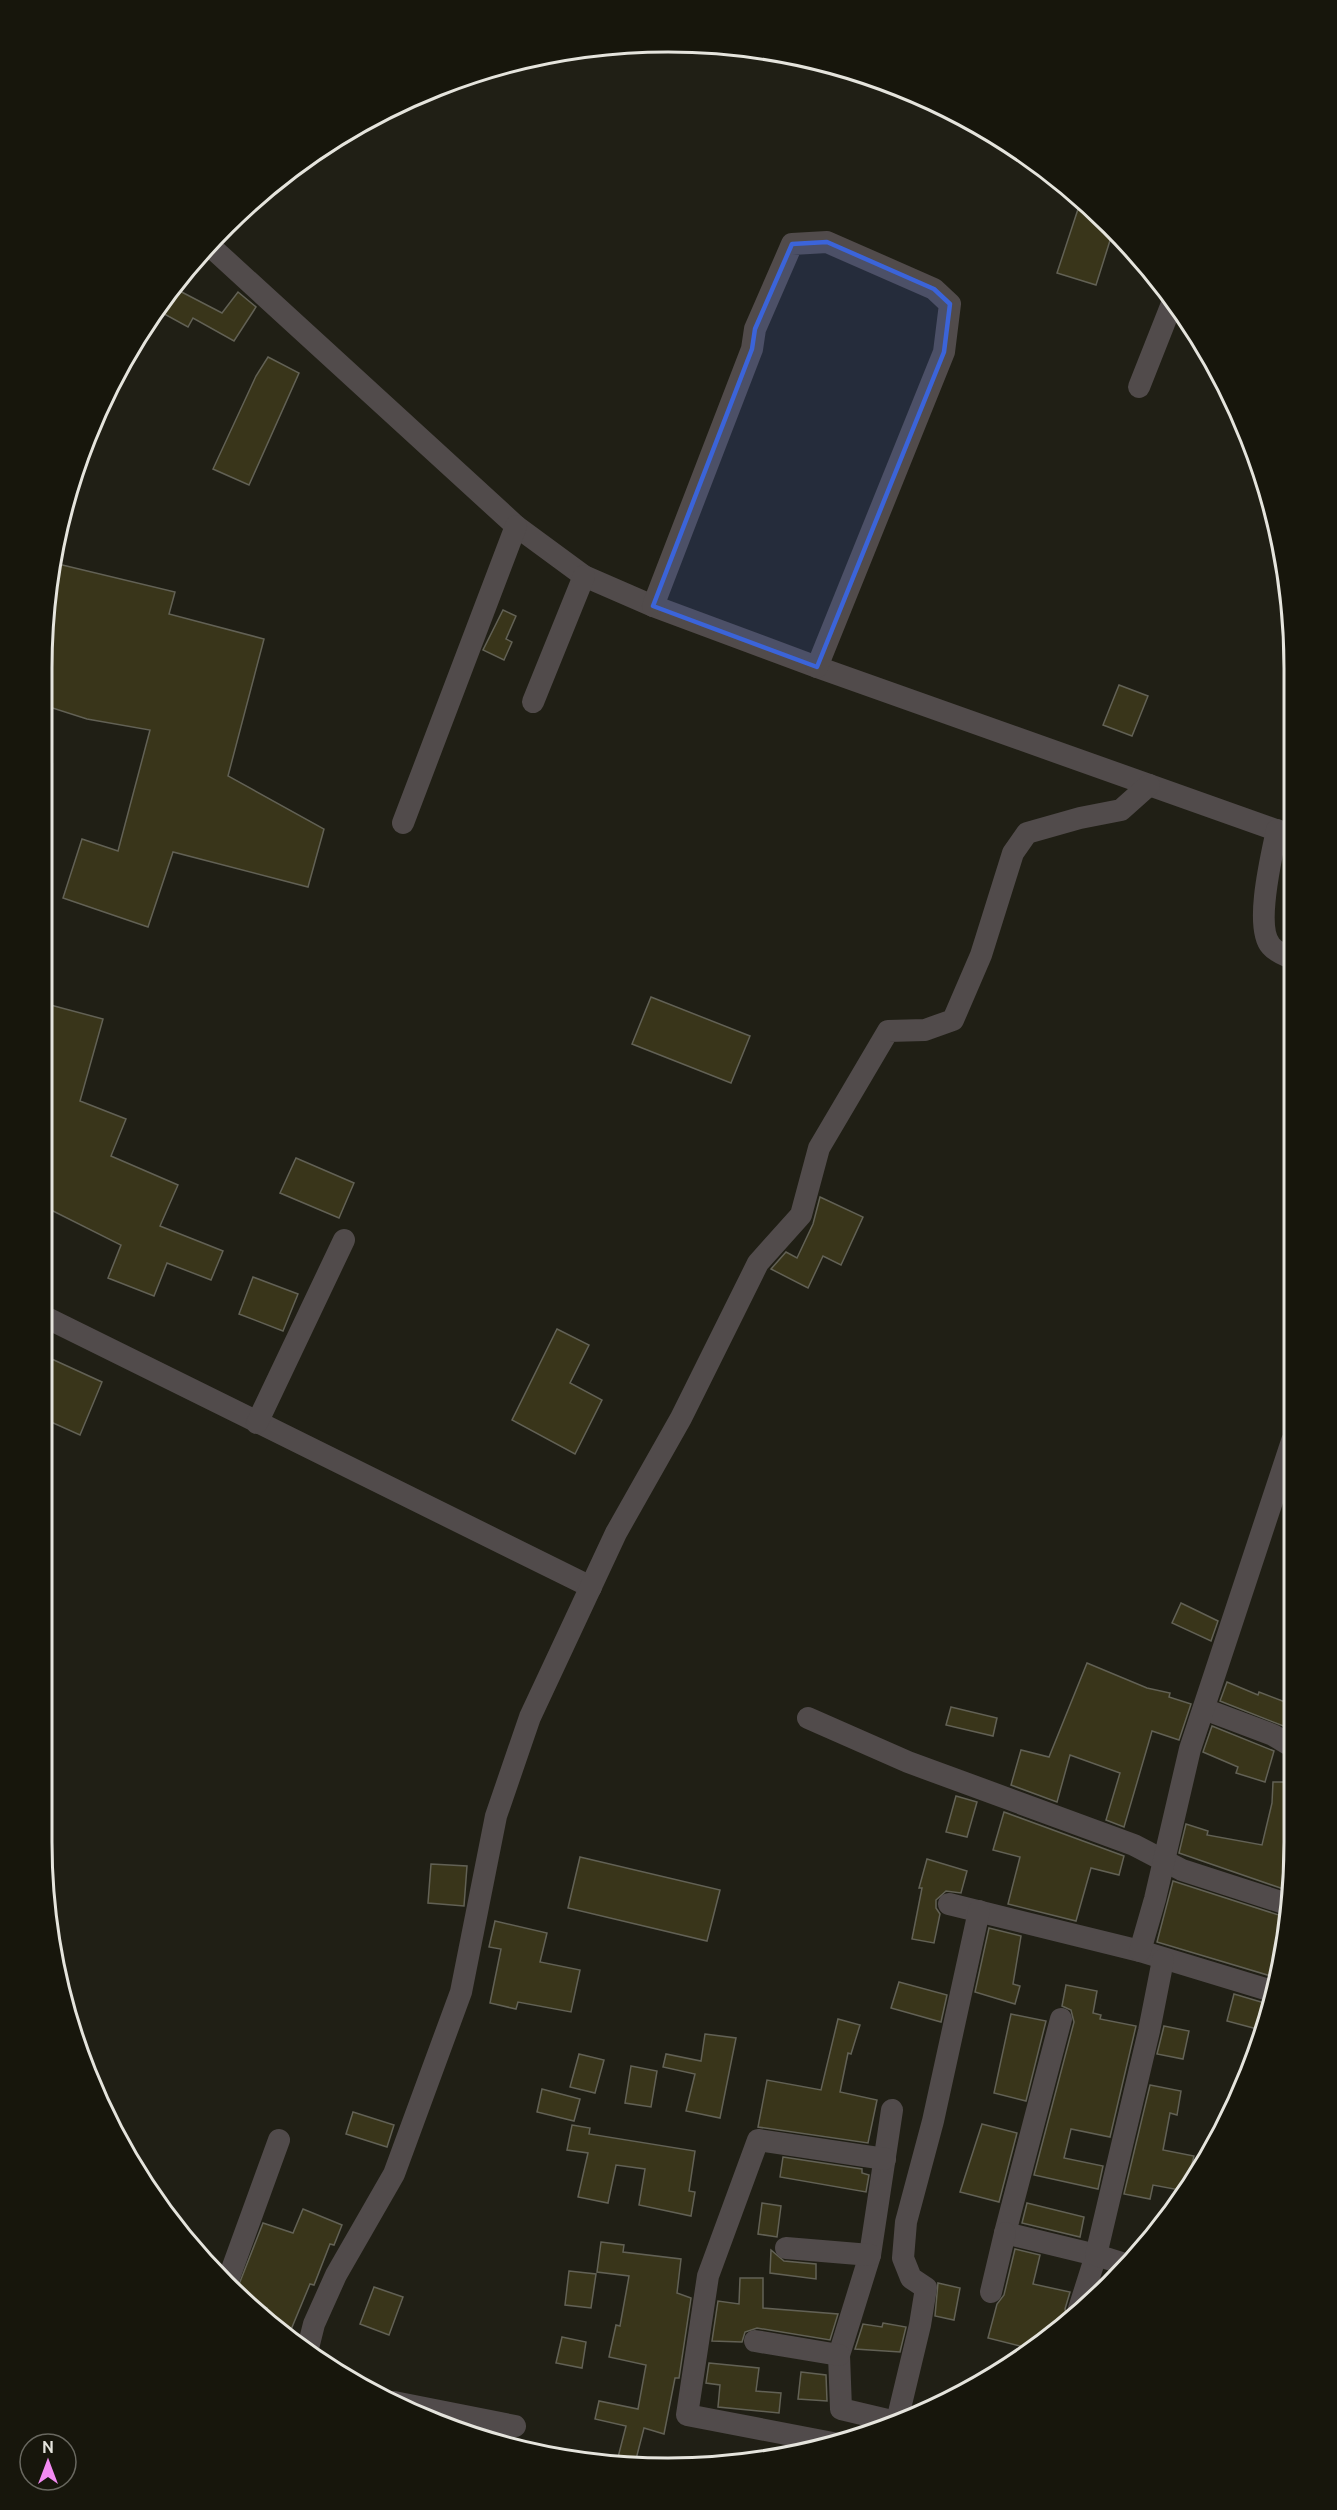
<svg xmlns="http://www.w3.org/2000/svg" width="1337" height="2510" font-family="Ubuntu,sans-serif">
	<rect width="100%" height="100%" fill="#201f15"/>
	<!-- building -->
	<g fill="#39351a" stroke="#626155" stroke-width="1.5">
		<polygon points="1082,197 1113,231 1096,285 1057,273"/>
		<polygon points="172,287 222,313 238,292 256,307 234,341 193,318 188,327 157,310"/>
		<polygon points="268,357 299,373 249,485 213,469 256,376"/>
		<polygon points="54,563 175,592 169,614 264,639 228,776 324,829 308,887 173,852 148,927 63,898 82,839 118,851 150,730 87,719 43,705 43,628"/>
		<polygon points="503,610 516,616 506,639 512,642 504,660 483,650"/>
		<polygon points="1119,685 1148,696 1132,736 1103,725"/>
		<polygon points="651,997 750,1036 731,1083 632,1044"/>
		<polygon points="43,1003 103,1019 80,1101 126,1119 111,1156 178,1185 160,1226 223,1251 211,1280 167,1263 154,1296 108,1278 121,1245 43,1206"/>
		<polygon points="296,1158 354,1183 339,1218 280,1193"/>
		<polygon points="820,1197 863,1217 841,1265 823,1256 808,1288 771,1269 786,1252 797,1258 813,1224"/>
		<polygon points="253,1277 298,1294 283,1331 239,1314"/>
		<polygon points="557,1329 589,1345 570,1383 602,1400 575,1454 512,1420"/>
		<polygon points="43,1355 102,1382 80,1435 42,1418"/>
		<polygon points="1181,1603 1218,1621 1211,1641 1172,1623"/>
		<polygon points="1087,1663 1147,1688 1170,1693 1169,1697 1191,1704 1179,1740 1152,1731 1124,1827 1106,1820 1120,1773 1070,1755 1057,1802 1011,1785 1021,1750 1049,1757"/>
		<polygon points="1227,1682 1258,1695 1259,1692 1293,1705 1286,1727 1220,1701"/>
		<polygon points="951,1707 997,1718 993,1736 946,1725"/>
		<polygon points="1212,1726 1274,1751 1265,1782 1236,1773 1238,1767 1203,1752"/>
		<polygon points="1273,1782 1293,1782 1293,1814 1284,1851 1294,1854 1292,1892 1179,1853 1186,1824 1208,1831 1207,1835 1262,1845 1272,1803"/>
		<polygon points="956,1796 977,1802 967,1837 946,1832"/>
		<polygon points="1004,1812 1124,1856 1119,1875 1091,1868 1076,1921 1008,1904 1020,1857 993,1850"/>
		<polygon points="580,1857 720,1890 707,1941 568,1908"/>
		<polygon points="927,1859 967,1871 961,1893 946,1891 936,1900 936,1908 940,1914 934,1943 912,1939 922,1888 919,1888"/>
		<polygon points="431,1864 467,1866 464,1906 428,1903"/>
		<polygon points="1173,1881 1288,1918 1283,1948 1274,1977 1157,1942"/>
		<polygon points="495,1921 547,1933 540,1962 580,1970 571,2012 518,2002 516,2009 490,2003 501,1949 489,1947"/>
		<polygon points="989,1928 1021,1936 1013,1984 1020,1986 1015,2004 975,1992"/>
		<polygon points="899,1982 947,1995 941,2022 891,2008"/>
		<polygon points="1066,1985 1097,1991 1093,2013 1101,2015 1100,2019 1136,2026 1110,2137 1071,2129 1064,2158 1103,2166 1098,2189 1034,2175 1074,2022 1071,2010 1062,2006"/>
		<polygon points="1234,1994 1268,2004 1261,2030 1227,2021"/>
		<polygon points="1011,2014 1046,2021 1026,2101 994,2093"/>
		<polygon points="838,2019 860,2025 851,2054 848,2053 840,2092 877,2100 868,2143 758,2127 767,2080 821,2090"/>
		<polygon points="1164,2026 1189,2031 1183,2059 1157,2054"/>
		<polygon points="705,2034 736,2038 720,2118 686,2111 695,2074 663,2067 666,2054 701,2061"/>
		<polygon points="579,2054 604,2060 595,2093 570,2087"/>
		<polygon points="631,2066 657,2071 651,2107 625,2103"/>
		<polygon points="1150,2085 1181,2091 1177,2115 1170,2113 1163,2150 1194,2156 1185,2191 1153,2185 1150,2199 1124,2194"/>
		<polygon points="542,2089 580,2099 574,2121 537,2112"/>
		<polygon points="353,2112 394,2125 387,2147 346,2134"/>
		<polygon points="982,2124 1017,2133 999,2202 960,2192"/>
		<polygon points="572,2125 590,2128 589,2134 695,2151 689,2191 695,2192 691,2216 639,2205 645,2169 616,2165 608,2203 578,2197 588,2153 567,2150"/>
		<polygon points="783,2157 862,2169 862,2173 869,2175 866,2192 780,2177"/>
		<polygon points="762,2203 781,2206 777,2237 758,2234"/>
		<polygon points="1027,2203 1084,2217 1080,2237 1022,2223"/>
		<polygon points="303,2209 342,2225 334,2245 330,2244 314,2285 310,2284 290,2332 272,2325 263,2318 267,2308 242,2298 236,2292 263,2223 293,2233"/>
		<polygon points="601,2242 624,2245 623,2252 681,2259 677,2293 691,2298 679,2378 675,2378 664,2434 644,2428 634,2467 616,2465 626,2426 595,2419 599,2401 638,2409 646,2365 609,2357 616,2325 620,2326 629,2276 597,2272"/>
		<polygon points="1015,2249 1040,2255 1033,2284 1070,2292 1065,2309 1068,2320 1032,2349 988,2338 997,2304 1004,2295"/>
		<polygon points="771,2250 784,2261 816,2264 816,2279 770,2273"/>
		<polygon points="569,2271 596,2274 591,2308 565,2305"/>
		<polygon points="740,2278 763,2278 763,2308 838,2314 830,2340 757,2328 745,2332 742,2342 712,2341 718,2301 739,2304"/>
		<polygon points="938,2283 960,2288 954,2320 935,2316"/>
		<polygon points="374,2287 403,2297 389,2335 360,2324"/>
		<polygon points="883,2323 906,2327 900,2352 855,2349 863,2324 882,2327"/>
		<polygon points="562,2337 586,2342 582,2368 556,2363"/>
		<polygon points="709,2363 759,2368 756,2391 781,2393 779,2413 718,2407 720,2385 706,2383"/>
		<polygon points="801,2372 826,2375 827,2401 798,2399"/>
	</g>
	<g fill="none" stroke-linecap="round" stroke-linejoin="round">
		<!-- minor -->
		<g stroke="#514b4b" stroke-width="22">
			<polyline points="210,246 516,526 584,576 653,606 817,667 1290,835"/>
			<polyline points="1139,387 1173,301"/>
			<polyline points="653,606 752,349 755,329 792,244 827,242 934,289 950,304 944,352 817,667"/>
			<polyline points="533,702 584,576"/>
			<polyline points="403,823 516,526"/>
			<path d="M1277 830C1272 854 1254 927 1271 946 1276 952 1284 955 1291 958"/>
			<polyline points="43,1316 591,1587"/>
			<polyline points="257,1423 344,1240"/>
			<polyline points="1204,1709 1273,1735 1293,1747"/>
			<polyline points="808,1718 908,1762 1134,1845 1182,1870 1290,1905"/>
			<polyline points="949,1904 1140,1951 1275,1992"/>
			<polyline points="1140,1951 1155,1899 1190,1749 1292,1441"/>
			<polyline points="1061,2019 1005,2233 1096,2255 1078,2312"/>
			<polyline points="892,2110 870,2255 839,2355 841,2409 896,2422"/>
			<polyline points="786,2248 870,2255"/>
			<polyline points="1128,2265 1096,2255 1149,2031 1163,1960"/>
			<polyline points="227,2283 279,2140"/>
			<polyline points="991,2292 1005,2233"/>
			<polyline points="755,2341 839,2355"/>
			<polyline points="307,2352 314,2324 336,2275 394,2174 461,1992 496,1816 530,1717 616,1533 681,1418 758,1263 801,1215 819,1148 888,1031 925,1030 953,1020 981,955 1013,853 1027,833 1080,818 1121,810 1149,785"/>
			<polyline points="394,2402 515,2426"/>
			<polyline points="896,2425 920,2325 926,2288 911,2278 903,2258 906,2222 933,2121 979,1911"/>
			<polyline points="838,2444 687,2415 708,2276 758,2140 885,2159"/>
		</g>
	</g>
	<!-- marked area -->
	<path fill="#3b64d9" fill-opacity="0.2" stroke="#3b64d9" stroke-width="4.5" stroke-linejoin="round" d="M827 242 934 289 950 304 944 352 817 667 653 606 752 349 755 329 792 244Z"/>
	<!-- crop -->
	<path d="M0 0H1337V2510H0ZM668 52H668A616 616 0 0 1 1284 668V1842A616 616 0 0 1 668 2458H668A616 616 0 0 1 52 1842V668A616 616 0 0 1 668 52Z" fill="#17160c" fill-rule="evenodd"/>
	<path fill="none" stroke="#e5e4dd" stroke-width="3" d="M668 52H668A616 616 0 0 1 1284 668V1842A616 616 0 0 1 668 2458H668A616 616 0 0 1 52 1842V668A616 616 0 0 1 668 52Z"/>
	<!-- north arrow -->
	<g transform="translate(48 2462)"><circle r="28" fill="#17160c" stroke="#696860" stroke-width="1.5"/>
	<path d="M0-4.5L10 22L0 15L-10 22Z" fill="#f38af2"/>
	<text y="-9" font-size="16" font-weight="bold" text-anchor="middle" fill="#e5e4dd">N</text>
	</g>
</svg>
